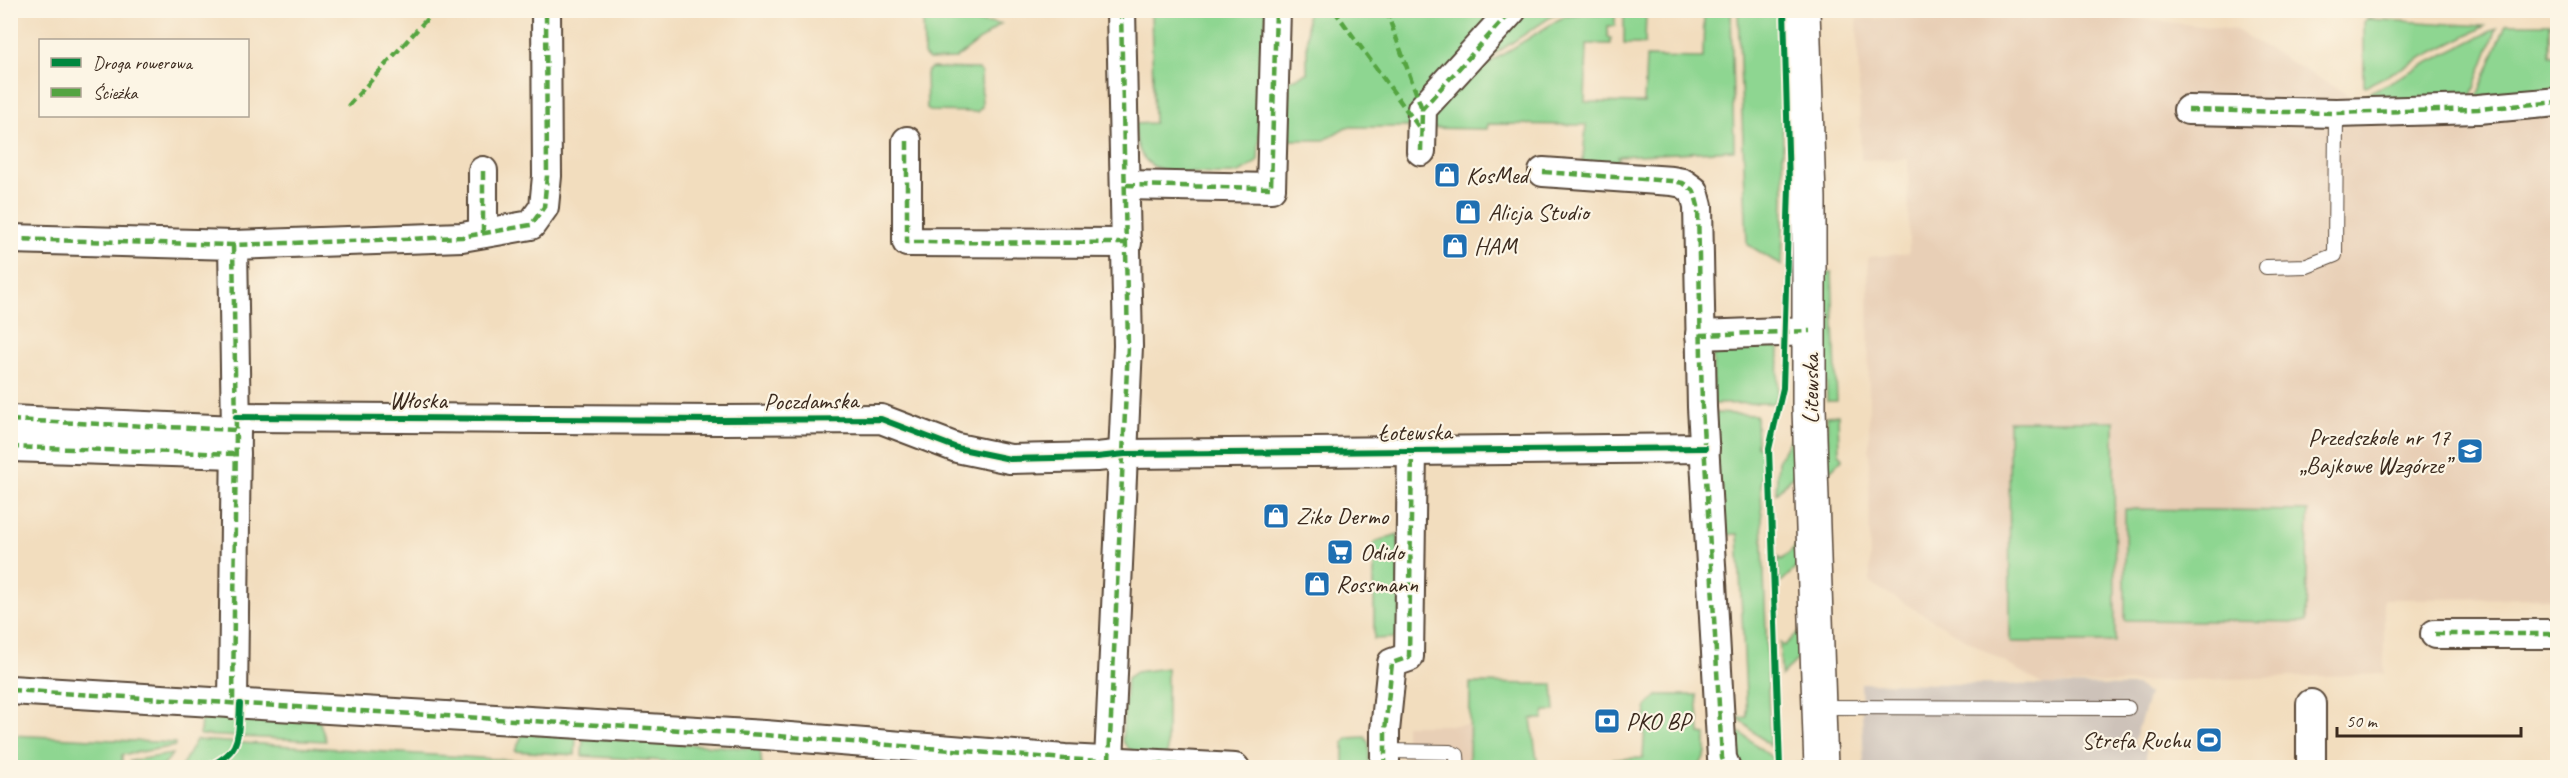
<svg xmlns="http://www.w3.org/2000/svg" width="2568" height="778" font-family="Caveat,sans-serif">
	<rect width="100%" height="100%" fill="#fcf5e5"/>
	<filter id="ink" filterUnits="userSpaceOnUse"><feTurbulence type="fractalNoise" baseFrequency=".0167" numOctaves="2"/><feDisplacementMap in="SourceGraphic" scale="12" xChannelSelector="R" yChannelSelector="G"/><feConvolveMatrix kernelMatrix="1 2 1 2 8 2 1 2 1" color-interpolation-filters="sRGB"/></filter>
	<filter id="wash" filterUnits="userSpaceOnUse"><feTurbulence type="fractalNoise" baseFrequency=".008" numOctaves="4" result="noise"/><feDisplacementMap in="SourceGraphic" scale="24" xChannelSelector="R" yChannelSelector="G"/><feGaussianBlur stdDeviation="1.35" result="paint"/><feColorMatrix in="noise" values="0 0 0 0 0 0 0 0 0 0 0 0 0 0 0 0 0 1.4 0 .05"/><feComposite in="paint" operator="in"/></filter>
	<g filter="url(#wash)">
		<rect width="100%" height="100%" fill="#f2ddbe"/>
		<!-- built -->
		<g fill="#e8cfb6">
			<polygon points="2097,14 2236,30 2348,95 2350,118 2557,117 2557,598 2384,599 2384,674 2043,685 1870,583 1868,257 1909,253 1908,159 1861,160 1857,19"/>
			<polygon points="1405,725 1469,725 1469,767 1405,768"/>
		</g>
		<!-- industrial -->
		<polygon fill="#cdc2b9" points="1861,683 2137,686 2149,694 2133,745 2146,746 2146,767 1864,767"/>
		<!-- green -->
		<g fill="#8ed691" stroke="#648058" stroke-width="1.5">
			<polygon points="2349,10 2353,13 2350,15 2288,11"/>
			<path d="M1151 11H1266L1258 161C1252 165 1245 171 1238 173 1226 176 1209 173 1196 173 1159 173 1135 168 1135 124L1154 123Z"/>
			<polygon points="1307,11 1503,11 1408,127 1346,127 1324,140 1288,140 1288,81 1307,73"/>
			<polygon points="1526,11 1560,11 1478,65"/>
			<polygon points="1624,11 1646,11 1645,44 1624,44"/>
			<polygon points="1704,11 1731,11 1734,150 1618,156 1617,170 1582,169 1586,125 1488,124 1487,129 1423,128 1468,72 1478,70 1564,16 1615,14 1615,26 1608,26 1608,37 1611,38 1611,44 1587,44 1585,102 1644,103 1646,57 1703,58"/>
			<polygon points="1738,11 1780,11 1784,196 1782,266 1747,244"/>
			<polygon points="923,17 1001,24 955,59 929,60 924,55"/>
			<polygon points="2367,19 2485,26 2366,86 2364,85 2364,22"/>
			<polygon points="2506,24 2550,24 2550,55 2557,55 2557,89 2475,102"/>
			<polygon points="2497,28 2469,101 2356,108 2364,95"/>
			<polygon points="931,68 977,69 981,72 982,107 977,112 930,111 927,109 926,73"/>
			<polygon points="1822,273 1832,273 1837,401 1827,401"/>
			<polygon points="1774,346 1779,348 1778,393 1775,403 1712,404 1713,353 1717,348"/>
			<polygon points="1714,413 1756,415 1757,446 1764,450 1761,487 1770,746 1738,718 1747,717 1738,534 1721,535"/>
			<polygon points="1838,415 1839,453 1843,458 1829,472 1827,416"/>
			<polygon points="2009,421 2114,421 2115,642 2010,642"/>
			<polygon points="1793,434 1794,475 1776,493 1778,461"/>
			<polygon points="2125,509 2308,511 2306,622 2125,620"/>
			<polygon points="1398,534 1402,634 1394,638 1374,639 1374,542"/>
			<polygon points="1797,545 1798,566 1779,584 1778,557 1781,560"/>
			<polygon points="1799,632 1800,657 1781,676 1780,643 1784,646"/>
			<path d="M1167 668V758C1148 757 1132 758 1122 740L1127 678 1136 672Z"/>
			<polygon points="1470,683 1553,684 1555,711 1545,711 1543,719 1531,719 1538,767 1469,767"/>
			<polygon points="1658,695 1697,695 1700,734 1706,735 1706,753 1699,767 1613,767 1613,759 1643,758 1646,707"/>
			<polygon points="201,715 319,720 326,741 200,735"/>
			<polygon points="523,733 576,737 575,755 515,751"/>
			<polygon points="1741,733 1780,764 1802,764 1800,767 1737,767 1730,735"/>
			<polygon points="10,735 175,743 175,746 122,755 122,766 127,767 11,767"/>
			<polygon points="583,737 760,749 762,767 582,756"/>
			<polygon points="1365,737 1369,744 1369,767 1344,767 1344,742 1348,738"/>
			<polygon points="196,740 574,764 559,768 181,767"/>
			<polygon points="172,754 163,767 143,767 130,761"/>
			<polygon points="580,762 667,767 580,767"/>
		</g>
	</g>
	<g filter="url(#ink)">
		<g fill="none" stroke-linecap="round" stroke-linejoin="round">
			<defs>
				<g id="lane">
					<polyline points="2266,267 2307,266 2335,255 2336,113"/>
					<polyline points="1819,707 2128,708"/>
					<polyline points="1385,751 1450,752 1457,755 1458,768"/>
				</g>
				<g id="street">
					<polyline points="2188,110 2336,113 2478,109 2558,102"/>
					<polyline points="907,141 907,242 1127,243"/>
					<polyline points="1421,151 1422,109 1512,10"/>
					<polyline points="483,171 483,233"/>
					<polyline points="1543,172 1672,181 1683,183 1694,191 1698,206 1702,407 1722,758 1726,768"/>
					<polyline points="1126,185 1271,188 1276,10"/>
					<polyline points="10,239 233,245 462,237 531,225 544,207 547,176 546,10"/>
					<polyline points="233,245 236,430 233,704"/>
					<polyline points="1700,335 1810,331"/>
					<polyline points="236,417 721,420 881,419 957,448 1010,459 1097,457 1125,454 1705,448"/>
					<polyline points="10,420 236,430"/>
					<polyline points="10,447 236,454"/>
					<polyline points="2435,634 2558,634"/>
					<polyline points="10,690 765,735 1065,759 1235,768"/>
					<polyline points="1109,761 1128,346 1121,10"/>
					<polyline points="1385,768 1385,731 1392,663 1409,657 1412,450"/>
					<polyline points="2311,768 2311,704"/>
				</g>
				<polyline id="secondary" points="1803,10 1809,198 1809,408 1821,768"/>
			</defs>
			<!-- lane casing -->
			<use href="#lane" stroke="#564536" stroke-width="16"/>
			<!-- street casing -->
			<use href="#street" stroke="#564536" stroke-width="32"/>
			<!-- secondary casing -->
			<use href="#secondary" stroke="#564536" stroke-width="36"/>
			<!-- lane -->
			<use href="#lane" stroke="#fff" stroke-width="14"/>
			<!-- street -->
			<use href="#street" stroke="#fff" stroke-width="28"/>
			<!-- secondary -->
			<use href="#secondary" stroke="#fff" stroke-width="33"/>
			<!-- quiet -->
			<g stroke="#54a441" stroke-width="4.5" stroke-dasharray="9 4.5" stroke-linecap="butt">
				<polyline points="1334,10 1421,130"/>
				<polyline points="1386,10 1422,109"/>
				<polyline points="348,106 435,10"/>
				<polyline points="2188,110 2336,113 2478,109 2558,102"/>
				<polyline points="907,141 907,242 1127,243"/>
				<polyline points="1421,151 1422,109 1512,10"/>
				<polyline points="483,171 483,233"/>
				<polyline points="1543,172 1672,181 1683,183 1694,191 1698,206 1702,407 1722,758 1726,768"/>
				<polyline points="1126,185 1271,188 1276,10"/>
				<polyline points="10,239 233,245 462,237 531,225 544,207 547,176 546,10"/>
				<polyline points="233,245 236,430 233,704"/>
				<polyline points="1700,335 1810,331"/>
				<polyline points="10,420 236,430"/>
				<polyline points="10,447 236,454"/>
				<polyline points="2435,634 2558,634"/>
				<polyline points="10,690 765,735 1065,759 1235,768"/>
				<polyline points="1109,761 1128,346 1121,10"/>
				<polyline points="1385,768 1385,731 1392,663 1409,657 1412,450"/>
			</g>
			<defs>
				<g id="cycleway">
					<polyline points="236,417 721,420 881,419 957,448 1010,459 1097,457 1125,454 1705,448"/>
					<path d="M205 768C241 752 238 740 240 704"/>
					<polyline points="1780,768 1769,449 1783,388 1789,186 1784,10"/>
				</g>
			</defs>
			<!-- cycleway casing -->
			<use href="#cycleway" stroke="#fcf5e5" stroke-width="10"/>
			<!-- cycleway -->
			<use href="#cycleway" stroke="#00873e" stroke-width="6"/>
		</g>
	</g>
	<!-- icons -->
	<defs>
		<symbol id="shop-square" viewBox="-11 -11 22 22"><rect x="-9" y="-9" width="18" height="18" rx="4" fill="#1f6fb2" stroke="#fcf5e5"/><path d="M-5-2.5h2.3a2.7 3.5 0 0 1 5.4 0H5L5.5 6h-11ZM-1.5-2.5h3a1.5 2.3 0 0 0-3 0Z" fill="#fff"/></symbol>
		<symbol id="school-square" viewBox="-11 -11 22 22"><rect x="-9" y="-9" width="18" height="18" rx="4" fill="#1f6fb2" stroke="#fcf5e5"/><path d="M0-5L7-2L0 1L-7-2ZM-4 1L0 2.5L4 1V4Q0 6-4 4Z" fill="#fff"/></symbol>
		<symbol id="supermarket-square" viewBox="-11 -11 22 22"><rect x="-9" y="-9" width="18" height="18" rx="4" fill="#1f6fb2" stroke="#fcf5e5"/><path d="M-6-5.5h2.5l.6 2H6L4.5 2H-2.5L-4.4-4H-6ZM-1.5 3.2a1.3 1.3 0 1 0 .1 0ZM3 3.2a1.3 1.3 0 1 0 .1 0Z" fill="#fff"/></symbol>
		<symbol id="bank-square" viewBox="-11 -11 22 22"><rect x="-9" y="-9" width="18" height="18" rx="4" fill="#1f6fb2" stroke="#fcf5e5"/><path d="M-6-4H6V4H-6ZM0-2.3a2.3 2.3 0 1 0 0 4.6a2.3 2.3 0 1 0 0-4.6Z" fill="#fff"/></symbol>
		<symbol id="stadium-square" viewBox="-11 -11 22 22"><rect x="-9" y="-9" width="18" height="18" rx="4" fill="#1f6fb2" stroke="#fcf5e5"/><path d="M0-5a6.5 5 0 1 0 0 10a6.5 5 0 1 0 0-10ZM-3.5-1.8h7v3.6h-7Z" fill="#fff"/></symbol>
	</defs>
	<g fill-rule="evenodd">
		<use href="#shop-square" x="1432" y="160" width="30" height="30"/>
		<use href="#shop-square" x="1453" y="197" width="30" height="30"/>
		<use href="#shop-square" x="1440" y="231" width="30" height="30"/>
		<use href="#school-square" x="2455" y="436" width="30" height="30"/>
		<use href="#shop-square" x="1261" y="501" width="30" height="30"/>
		<use href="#supermarket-square" x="1325" y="537" width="30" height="30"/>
		<use href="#shop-square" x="1302" y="569" width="30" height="30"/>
		<use href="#bank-square" x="1592" y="706" width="30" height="30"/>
		<use href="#stadium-square" x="2194" y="725" width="30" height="30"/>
	</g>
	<g text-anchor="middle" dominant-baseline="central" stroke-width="4.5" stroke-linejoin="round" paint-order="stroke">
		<!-- poi labels -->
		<g font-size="24" fill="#3b2a1e" stroke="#fcf5e5" text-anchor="start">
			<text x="1466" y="175">KosMed</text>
			<text x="1488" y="212">Alicja Studio</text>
			<text x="1474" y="246">HAM</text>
			<text x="2450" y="437" text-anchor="end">Przedszkole nr 17<tspan x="2450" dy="28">„Bajkowe Wzgórze”</tspan></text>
			<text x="1296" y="516">Ziko Dermo</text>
			<text x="1360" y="552">Odido</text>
			<text x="1336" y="584">Rossmann</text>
			<text x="1626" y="721">PKO BP</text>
			<text x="2190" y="740" text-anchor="end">Strefa Ruchu</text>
		</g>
		<!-- street labels -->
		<g font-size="24" fill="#3b2a1e" stroke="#fcf5e5">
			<text transform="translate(1810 389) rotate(-90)">Litewska</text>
			<text x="418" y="400">Włoska</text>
			<text transform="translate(811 401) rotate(-1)">Poczdamska</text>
			<text transform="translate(1415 432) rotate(-1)">Łotewska</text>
		</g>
	</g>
	<!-- margin -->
	<rect width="2568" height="778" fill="none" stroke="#fcf5e5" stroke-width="36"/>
	<!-- legend -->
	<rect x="39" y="39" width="210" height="78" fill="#fcf5e5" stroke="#afa495" stroke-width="1.5"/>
	<rect x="51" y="58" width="30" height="9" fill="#00873e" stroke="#afa495" stroke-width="1.5"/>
	<text x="93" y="69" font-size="18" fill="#3b2a1e">Droga rowerowa</text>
	<rect x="51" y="88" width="30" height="9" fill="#54a441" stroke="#afa495" stroke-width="1.5"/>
	<text x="93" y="99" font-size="18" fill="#3b2a1e">Ścieżka</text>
	<!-- scale -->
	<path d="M2337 727v9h184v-9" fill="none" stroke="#3b2a1e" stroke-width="3"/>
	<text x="2346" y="727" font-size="18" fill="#3b2a1e" stroke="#fcf5e5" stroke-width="4.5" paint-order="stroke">50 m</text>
</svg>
